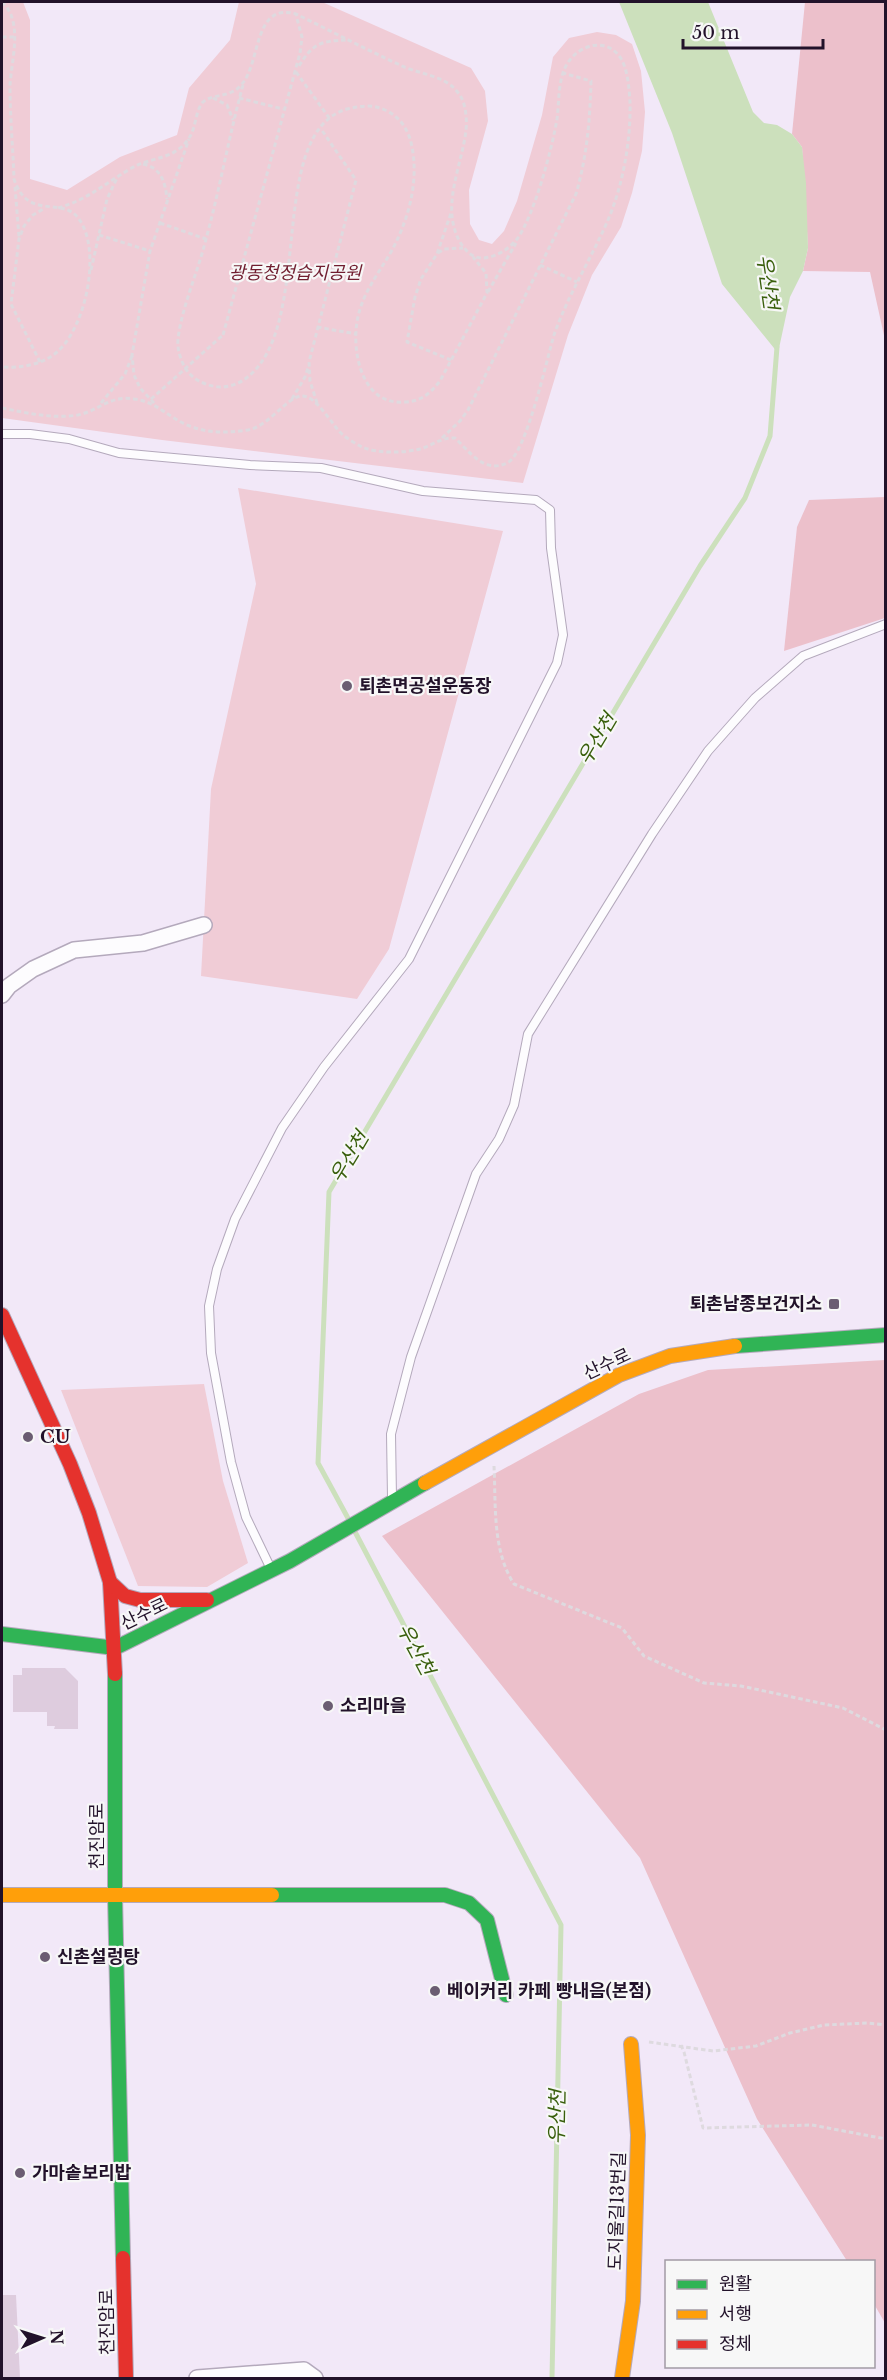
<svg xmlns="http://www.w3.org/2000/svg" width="887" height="2380" font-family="'Libre Baskerville','Noto Sans KR',serif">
	<rect width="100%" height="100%" fill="#f2e8f8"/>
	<!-- green -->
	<g fill="#f0ccd6">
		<polygon points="2,2 23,2 30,20 30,179 67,190 120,157 177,135 189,88 230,40 239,2 322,2 471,68 485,91 488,121 469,190 470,224 479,240 492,244 504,231 517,201 542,115 553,57 569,38 597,32 616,35 632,44 641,71 645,112 642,151 632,193 621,227 592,275 568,335 523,483 162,440 2,418"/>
		<polygon points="238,488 503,531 389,949 357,999 201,976 211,789 256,584"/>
		<polygon points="204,1384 223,1481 248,1563 207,1587 138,1586 61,1390"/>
	</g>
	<!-- forest -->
	<g fill="#ecc0cb">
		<polygon points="805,2 885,2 885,340 870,272 803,271 808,248 802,147 792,134"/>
		<polygon points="885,497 885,618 784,651 797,527 809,500"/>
		<polygon points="885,1360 886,1360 885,2323 874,2304 874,2262 847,2261 757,2119 640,1858 382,1536 639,1394 708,1370"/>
	</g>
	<!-- water -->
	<polygon fill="#cce0bc" points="619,2 708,2 753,112 764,123 777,125 792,134 802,147 806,183 808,248 803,271 790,297 778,353 722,284 672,133"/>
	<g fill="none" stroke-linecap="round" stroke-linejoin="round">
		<!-- stream -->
		<g stroke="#cce0bc" stroke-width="5">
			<polyline points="349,1520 318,1463 329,1192 700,566 745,498 770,436 777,347"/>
			<polyline points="353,1528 561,1925 552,2378"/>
		</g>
	</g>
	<!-- building -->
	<g fill="#deccde">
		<polygon points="22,1668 65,1668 78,1681 78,1729 54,1729 55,1726 47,1726 47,1712 13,1712 13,1675 22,1675"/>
		<polygon points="2,2295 16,2295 20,2378 2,2378"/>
	</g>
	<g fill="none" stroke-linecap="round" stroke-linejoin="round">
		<defs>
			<g id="lane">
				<polyline points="2,434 30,434 69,439 119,453 250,465 321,468 423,491 536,500 550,510 551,548 563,635 557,663 409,959 324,1067 282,1128 235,1219 217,1269 209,1306 211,1353 231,1462 246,1517 271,1569"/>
				<polyline points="392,1498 391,1434 411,1357 476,1174 499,1139 514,1105 528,1034 652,834 708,751 755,698 803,656 886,624"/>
			</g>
			<g id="street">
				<polyline points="2,995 9,986 33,969 74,950 143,943 204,925"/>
				<polyline points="197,2378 304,2370 315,2378"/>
			</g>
			<g id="fast">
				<polyline points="735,1346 886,1335"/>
				<polyline points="2,1634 115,1648 290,1561 425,1483"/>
				<polyline points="115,1674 115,1896 123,2258"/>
				<polyline points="272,1895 445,1895 469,1903 487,1920 506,1995"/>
			</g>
			<g id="slow">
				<polyline points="425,1483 619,1375 670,1356 735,1346"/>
				<polyline points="2,1895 272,1895"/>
				<polyline points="622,2378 633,2301 638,2135 631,2044"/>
			</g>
			<g id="jam">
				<polyline points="2,1315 70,1464 89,1513 110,1582 115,1674"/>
				<polyline points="110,1582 125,1596 140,1600 207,1600"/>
				<polyline points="123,2258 126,2378"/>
			</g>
		</defs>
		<!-- lane casing -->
		<use href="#lane" stroke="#b4a9bc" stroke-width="10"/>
		<!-- street casing -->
		<use href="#street" stroke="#b4a9bc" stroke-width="18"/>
		<!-- fast casing -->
		<use href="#fast" stroke="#b4a9bc" stroke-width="16"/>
		<!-- slow casing -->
		<use href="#slow" stroke="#b4a9bc" stroke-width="16"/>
		<!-- jam casing -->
		<use href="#jam" stroke="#b4a9bc" stroke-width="16"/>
		<!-- path -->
		<g stroke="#dedadf" stroke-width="3" stroke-dasharray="4.5 3" stroke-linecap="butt">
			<path d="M2 2C24 22 11 61 10 86 10 117 13 148 14 179 28 222 62 195 79 219 102 251 86 327 57 352 42 365 21 368 2 367"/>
			<polyline points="2,37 15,37"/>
			<path d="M299 66C313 43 321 41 347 40"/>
			<polyline points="296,72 330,119"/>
			<path d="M243 85C229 136 220 188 206 239 198 272 182 306 178 339 177 349 180 357 184 366 191 379 205 386 220 387 229 387 238 384 245 379 317 328 264 133 347 109 360 106 373 104 385 110 401 117 409 131 412 147 419 183 408 221 391 252 375 279 358 299 356 331 354 362 366 405 404 402 420 402 430 394 440 381L487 293 486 273 473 257"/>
			<polyline points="213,98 227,105 233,120"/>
			<polyline points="239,98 283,109"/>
			<path d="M143 164C161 168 165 181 167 199"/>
			<polyline points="15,187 19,237"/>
			<polyline points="160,223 206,239"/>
			<polyline points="99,235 150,251"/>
			<polyline points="438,253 444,249 463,248"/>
			<polyline points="540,265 577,282"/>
			<polyline points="91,270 107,199 117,178"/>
			<polyline points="488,292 516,243"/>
			<polyline points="317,327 356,334"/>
			<polyline points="223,335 300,53 302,37 296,15"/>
			<polyline points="451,360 407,342 415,297 421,279 437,254 451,213"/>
			<polyline points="40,362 11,304 19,239 24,226 33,215 45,208"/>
			<polyline points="292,399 305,377 308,368"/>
			<polyline points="101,403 125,374 132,356"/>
			<polyline points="154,403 140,388 134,375 132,355 150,251 189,139"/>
			<polyline points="317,403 310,381 309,362 356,180 321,129"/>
			<path d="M2 408C27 413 52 419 78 415 98 411 110 395 134 399 150 401 160 409 174 418 197 433 222 434 248 430 269 426 286 398 301 396 316 394 333 427 343 435 348 439 356 444 362 447 379 454 403 453 420 449 433 445 442 437 455 438 469 451 484 474 507 463 526 455 547 358 554 335 568 295 591 259 608 220 623 185 631 140 630 102 629 88 628 69 620 57 602 33 570 49 563 73 558 88 559 104 557 119 552 149 534 216 517 239 509 249 495 258 482 258 472 258 465 250 460 242 440 207 462 166 466 130 467 120 466 110 463 101 461 96 457 91 453 87 439 75 416 73 400 65 365 49 331 31 296 14 253 2 261 62 242 84 230 99 211 93 202 103 195 113 196 128 189 138 174 161 151 156 130 169 104 184 89 199 58 208"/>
			<path d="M442 438 460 421 468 410 576 194C587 156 590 120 591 81L563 73"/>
			<path d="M494 1466C496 1505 492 1550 514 1584L622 1628 644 1656 704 1683 741 1686 843 1708 886 1730"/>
			<polyline points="649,2042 713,2051 756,2046 790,2033 824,2025 868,2023 886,2025"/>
			<polyline points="681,2045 684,2052 703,2128 812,2125 886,2139"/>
		</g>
		<!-- lane -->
		<use href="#lane" stroke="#fdfcfe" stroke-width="8"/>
		<!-- street -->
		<use href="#street" stroke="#fdfcfe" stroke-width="15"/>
		<!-- fast -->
		<use href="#fast" stroke="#30b455" stroke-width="14"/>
		<!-- slow -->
		<use href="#slow" stroke="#ff9f0a" stroke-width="14"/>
		<!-- jam -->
		<use href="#jam" stroke="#e5322d" stroke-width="14"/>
		<!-- path-bridge -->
		<polyline stroke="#dedadf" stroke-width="3" stroke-dasharray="4.5 3" stroke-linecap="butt" points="151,399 223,335"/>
	</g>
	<!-- markers -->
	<g fill="#6b5d72" stroke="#f7f7f7" stroke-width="2">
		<circle cx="347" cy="686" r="6"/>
		<rect x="828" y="1298" width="12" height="12" rx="3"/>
		<circle cx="28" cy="1437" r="6"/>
		<circle cx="328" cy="1706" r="6"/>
		<circle cx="45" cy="1957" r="6"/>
		<circle cx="435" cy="1991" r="6"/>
		<circle cx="20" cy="2173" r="6"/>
	</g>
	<g text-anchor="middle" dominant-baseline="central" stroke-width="4.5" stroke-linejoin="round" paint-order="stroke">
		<!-- park labels -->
		<g font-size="18" font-style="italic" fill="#701d2f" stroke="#f7f7f7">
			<text x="295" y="273">광동청정습지공원</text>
		</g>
		<!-- poi labels -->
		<g font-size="18" font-weight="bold" fill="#22122a" stroke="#f7f7f7" text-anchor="start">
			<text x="359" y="686">퇴촌면공설운동장</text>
			<text x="822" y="1304" text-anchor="end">퇴촌남종보건지소</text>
			<text x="40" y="1437">CU</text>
			<text x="340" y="1706">소리마을</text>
			<text x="57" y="1957">신촌설렁탕</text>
			<text x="447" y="1991">베이커리 카페 빵내음(본점)</text>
			<text x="32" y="2173">가마솥보리밥</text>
		</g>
		<!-- street labels -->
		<g font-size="18" fill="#22122a" stroke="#f7f7f7">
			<text transform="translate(607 1364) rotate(-25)">산수로</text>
			<text transform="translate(144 1614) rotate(-26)">산수로</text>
			<text transform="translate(97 1836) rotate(-90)">천진암로</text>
			<text transform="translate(617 2211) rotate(-88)">도지울길13번길</text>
			<text transform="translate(107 2322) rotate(-91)">천진암로</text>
		</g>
		<!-- water labels -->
		<g font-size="20" font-style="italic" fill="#395f0c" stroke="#f7f7f7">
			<text transform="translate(768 282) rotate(82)">우산천</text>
			<text transform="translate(597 739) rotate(-59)">우산천</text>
			<text transform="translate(349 1157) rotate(-59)">우산천</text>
			<text transform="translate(416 1649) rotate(62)">우산천</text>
			<text transform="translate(557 2117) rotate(-89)">우산천</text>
		</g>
	</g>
	<!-- border -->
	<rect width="887" height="2380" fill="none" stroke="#22122a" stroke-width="6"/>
	<!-- legend -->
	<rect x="665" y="2260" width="210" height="108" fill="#f7f7f7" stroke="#a29ba5" stroke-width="1.5"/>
	<rect x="677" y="2280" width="30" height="9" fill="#30b455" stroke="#a29ba5" stroke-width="1.5"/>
	<text x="719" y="2290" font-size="18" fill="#22122a">원활</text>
	<rect x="677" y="2310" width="30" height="9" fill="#ff9f0a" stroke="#a29ba5" stroke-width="1.5"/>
	<text x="719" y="2320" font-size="18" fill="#22122a">서행</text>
	<rect x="677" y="2340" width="30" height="9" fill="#e5322d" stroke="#a29ba5" stroke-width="1.5"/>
	<text x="719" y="2350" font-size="18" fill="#22122a">정체</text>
	<!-- north arrow -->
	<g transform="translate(42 2338) rotate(87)" stroke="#f7f7f7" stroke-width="4.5" paint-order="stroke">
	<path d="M0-4.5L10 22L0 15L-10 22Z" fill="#22122a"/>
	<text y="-9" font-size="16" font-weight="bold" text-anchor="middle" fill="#22122a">N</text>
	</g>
	<!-- scale -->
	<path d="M683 39v9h140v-9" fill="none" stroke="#22122a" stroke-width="3"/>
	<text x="692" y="39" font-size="18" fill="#22122a" stroke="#f7f7f7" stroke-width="4.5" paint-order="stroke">50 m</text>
</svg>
